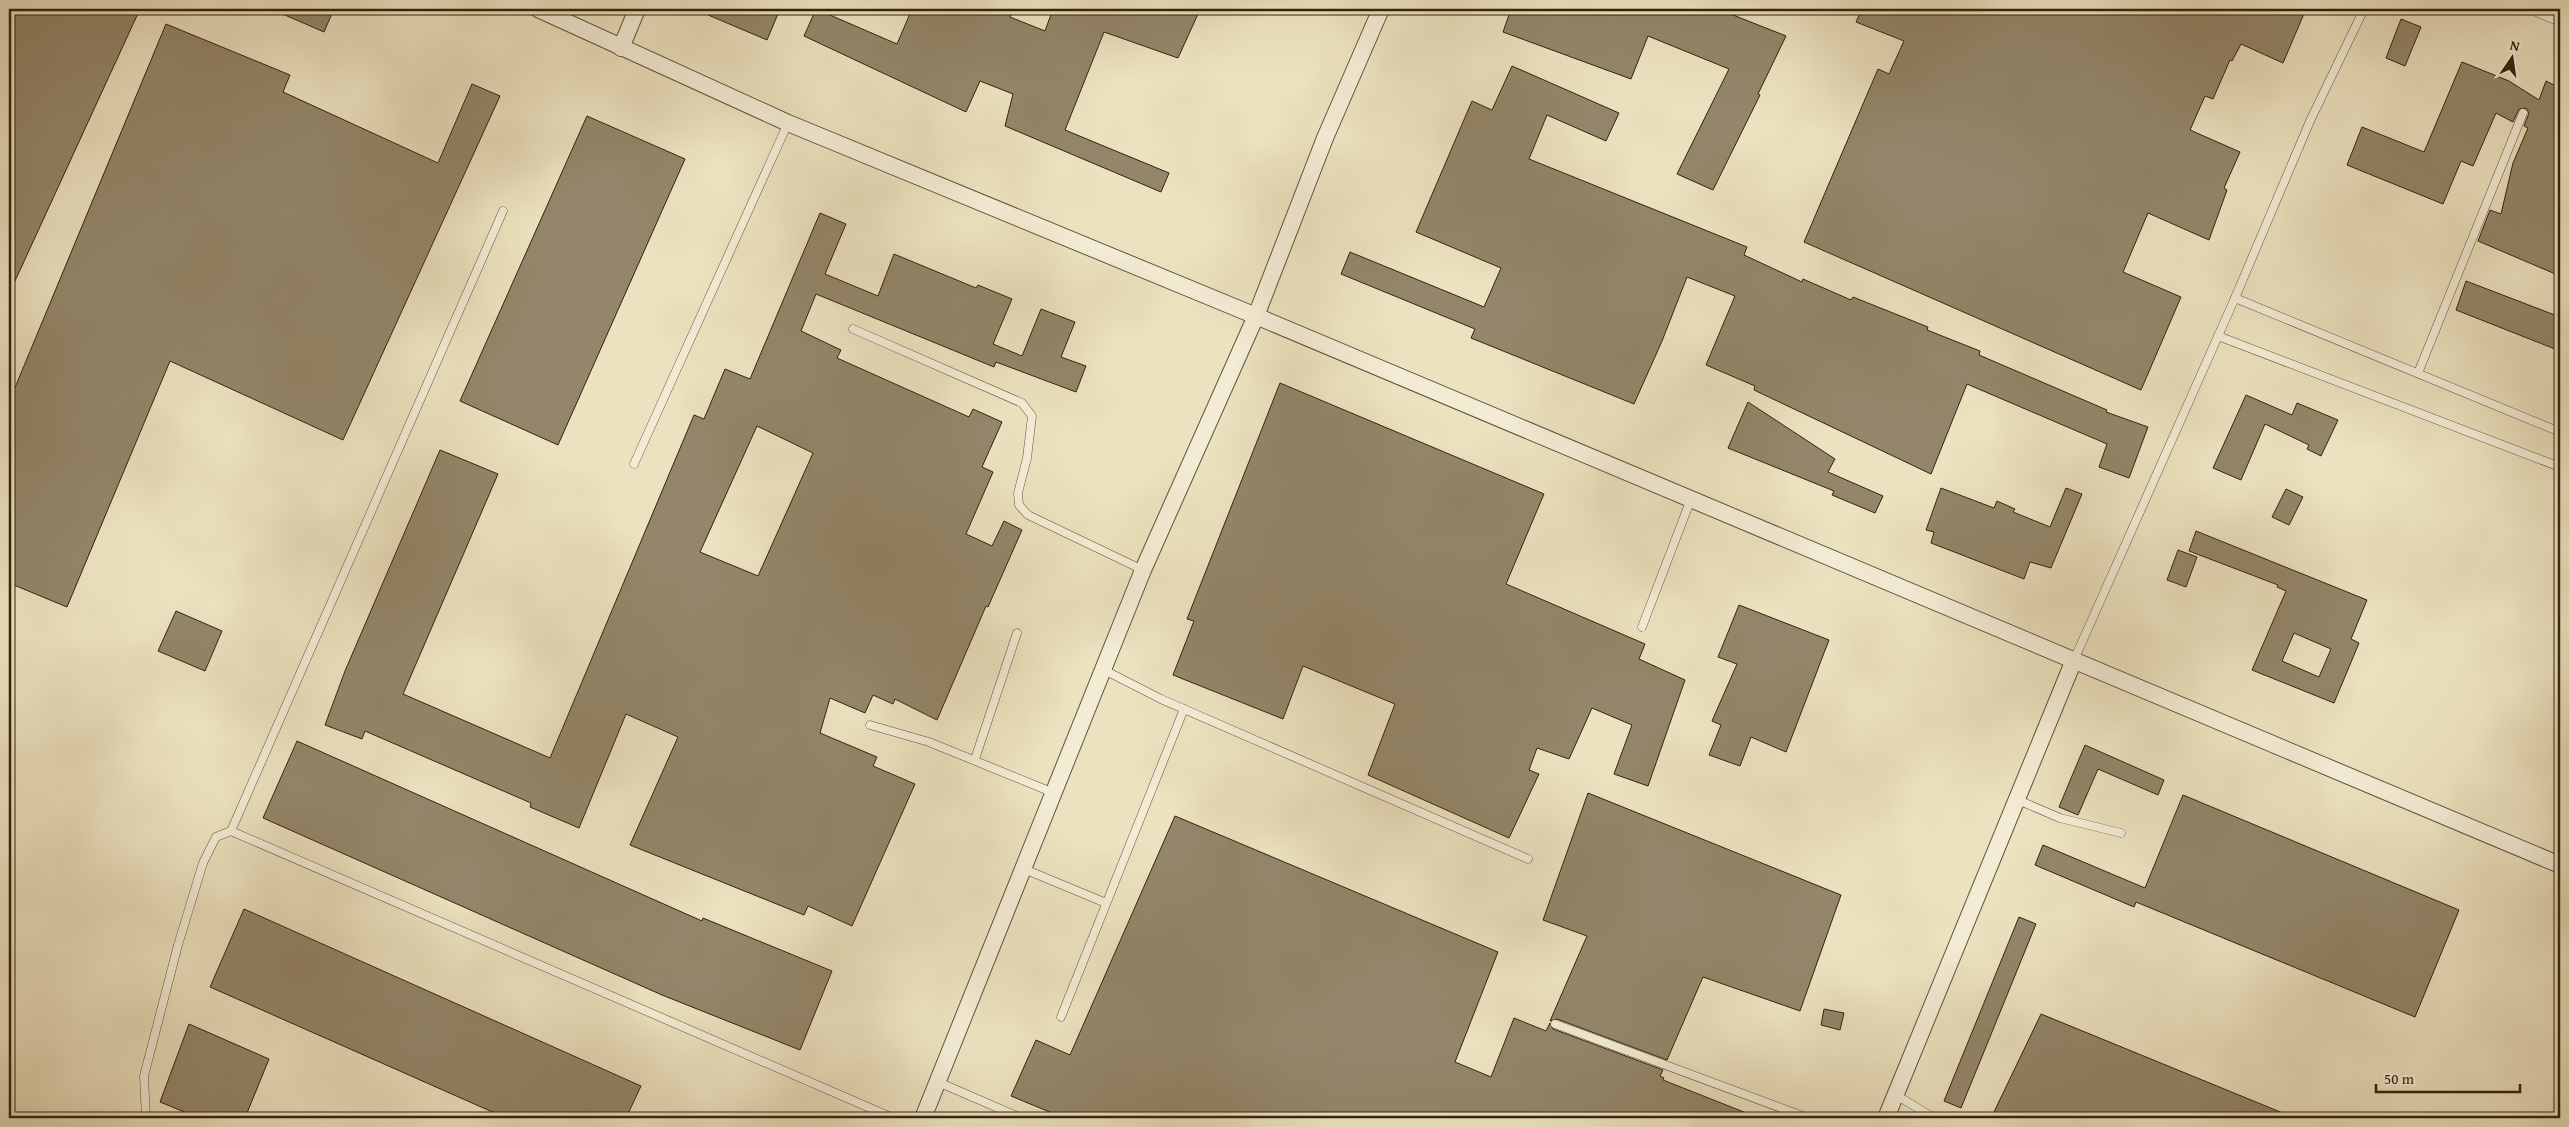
<svg xmlns="http://www.w3.org/2000/svg" width="2569" height="1127" font-family="'Gentium Book Plus',serif">
	<rect width="100%" height="100%" fill="#ece2bf"/>
	<filter id="stains"><feTurbulence type="fractalNoise" baseFrequency=".004" numOctaves="4"/><feColorMatrix values="0 0 0 0 .2 0 0 0 0 .09 0 0 0 0 .02 0 0 0 .5 -.17"/></filter>
	<radialGradient id="worn" r=".72"><stop offset=".6" stop-color="#630" stop-opacity="0"/><stop offset="1" stop-color="#630" stop-opacity=".3"/></radialGradient>
	<!-- building -->
	<g fill="#93866a" stroke="#33220d" fill-rule="evenodd">
		<polygon points="9,9 140,9 9,294"/>
		<polygon points="271,9 334,9 324,32"/>
		<polygon points="694,9 780,9 767,40"/>
		<polygon points="816,9 897,44 912,9 1013,9 1010,17 1045,31 1053,9 1184,9 1198,14 1178,58 1104,32 1065,130 1169,173 1161,192 1005,126 1013,94 980,81 966,112 804,36"/>
		<polygon points="1511,9 1718,9 1786,36 1758,94 1760,95 1713,190 1677,174 1729,69 1648,36 1631,79 1503,32"/>
		<polygon points="1862,9 1997,9 2009,14 2012,9 2306,9 2283,63 2241,44 2232,61 2230,60 2213,99 2205,96 2190,130 2240,152 2224,188 2227,190 2209,240 2148,213 2123,272 2181,297 2141,390 1804,242 1878,69 1889,74 1904,41 1856,22"/>
		<polygon points="2401,19 2421,27 2405,66 2386,58"/>
		<polygon points="166,24 290,75 283,92 438,163 472,84 500,96 343,440 170,361 67,607 9,583 9,402"/>
		<polygon points="2462,62 2509,81 2539,100 2546,81 2560,88 2560,276 2478,241 2490,210 2501,214 2513,163 2528,128 2524,126 2529,113 2526,108 2519,109 2513,122 2496,113 2473,166 2461,161 2443,204 2347,165 2362,127 2424,152"/>
		<polygon points="1512,66 1619,113 1606,141 1547,115 1529,159 1747,247 1744,255 1802,282 1803,279 1851,300 1853,297 1928,327 1927,330 1980,351 1979,355 2107,410 2106,412 2148,427 2129,478 2099,467 2107,444 1967,384 1931,474 1754,390 1755,386 1706,365 1735,296 1687,277 1662,341 1634,404 1471,338 1475,329 1341,274 1350,252 1484,307 1501,268 1416,232 1472,101 1492,110"/>
		<polygon points="587,116 685,159 558,445 460,401"/>
		<path d="M820 213 846 224 825 274 878 296 894 254 976 288 978 285 1012 299 993 344 1022 356 1041 309 1075 322 1061 357 1086 366 1076 392 996 362 994 367 816 294 801 331 841 350 837 358 969 417 973 409 1002 422 982 467 993 472 966 534 992 546 1004 521 1022 530 988 607 986 606 937 720 895 699 893 704 873 695 865 713 830 698 820 733 877 757 873 766 915 784 852 926 808 906 804 915 630 845 678 737 626 714 579 828 530 807 531 803 365 731 362 739 325 725 345 671 440 450 498 474 403 694 550 758 694 415 704 419 725 369 750 379ZM757 426 813 453 758 576 700 552Z"/>
		<polygon points="2466,281 2560,317 2560,351 2456,310"/>
		<polygon points="1280,383 1544,494 1506,584 1645,644 1639,659 1685,680 1648,786 1614,774 1632,725 1592,708 1569,759 1537,748 1529,770 1539,774 1509,838 1368,775 1395,704 1303,666 1283,719 1173,675 1194,621 1187,619"/>
		<polygon points="2246,395 2292,415 2297,403 2338,420 2321,456 2307,449 2309,445 2265,424 2241,480 2213,468"/>
		<polygon points="1748,402 1835,459 1828,472 1883,496 1875,513 1832,495 1834,491 1728,448"/>
		<polygon points="1941,488 1994,508 1997,501 2015,509 2013,512 2050,527 2066,488 2082,494 2051,568 2030,562 2024,579 1931,543 1934,532 1926,530"/>
		<polygon points="2286,489 2303,497 2289,525 2272,517"/>
		<path d="M2196 531 2367 600 2351 639 2359 643 2334 703 2252 670 2286 591 2277 587 2278 585 2189 551ZM2294 633 2331 649 2319 677 2282 661Z"/>
		<polygon points="2178,550 2197,557 2186,587 2167,580"/>
		<polygon points="1739,605 1829,640 1786,752 1751,737 1740,766 1709,755 1721,725 1712,721 1737,664 1718,657"/>
		<polygon points="176,611 222,631 205,671 158,651"/>
		<polygon points="297,741 702,921 703,918 832,971 800,1050 662,995 263,818"/>
		<polygon points="2085,745 2164,780 2158,795 2098,769 2078,815 2059,807"/>
		<polygon points="1588,793 1841,895 1800,1011 1703,977 1667,1060 1557,1019 1550,1021 1587,936 1543,920"/>
		<polygon points="2183,795 2459,910 2415,1017 2136,902 2134,907 2035,865 2043,845 2145,888"/>
		<polygon points="1175,816 1498,952 1455,1062 1491,1077 1514,1018 1546,1031 1550,1023 1553,1029 1663,1070 1660,1076 1664,1078 1663,1080 1759,1118 1064,1118 1011,1096 1036,1040 1070,1055"/>
		<polygon points="244,909 641,1086 626,1118 506,1118 210,987"/>
		<polygon points="2019,917 2036,924 1961,1108 1944,1101"/>
		<polygon points="1824,1009 1844,1013 1840,1030 1821,1025"/>
		<polygon points="2041,1014 2295,1118 2008,1118 1994,1112"/>
		<polygon points="189,1024 269,1059 245,1118 199,1118 160,1102"/>
	</g>
	<g fill="none" stroke-linecap="round" stroke-linejoin="round">
		<defs>
			<g id="service">
				<polyline points="2529,9 2560,22"/>
				<polyline points="2235,298 2560,432"/>
				<polyline points="853,329 1022,403 1032,416 1027,458 1018,493 1019,505 1028,515 1143,570"/>
				<polyline points="2218,336 2560,467"/>
				<polyline points="2418,373 2523,113"/>
				<polyline points="634,464 788,123"/>
				<polyline points="1642,627 1691,499"/>
				<polyline points="2074,660 2235,298 2310,121 2364,9"/>
				<polyline points="1104,670 1161,699 1528,859"/>
				<polyline points="870,725 929,742 1054,793"/>
				<polyline points="975,759 1017,633"/>
				<polyline points="2018,800 2060,818 2121,833"/>
				<polyline points="231,831 503,211"/>
				<polyline points="1024,869 1106,903"/>
				<polyline points="1061,1017 1184,709"/>
				<polyline points="1555,1024 1808,1118"/>
				<polyline points="938,1082 1021,1118"/>
				<polyline points="1896,1095 1934,1118"/>
				<polyline points="146,1118 144,1076 178,945 203,863 216,837 231,831 893,1118"/>
			</g>
			<g id="minor">
				<polyline points="538,9 788,123 1256,316 2560,865"/>
				<polyline points="621,48 637,9"/>
				<polyline points="923,1118 1143,570 1256,316 1325,138 1381,9"/>
				<polyline points="1886,1118 2074,660"/>
			</g>
		</defs>
		<!-- service casing -->
		<use href="#service" stroke="#61523a" stroke-width="9"/>
		<!-- minor casing -->
		<use href="#minor" stroke="#61523a" stroke-width="18"/>
		<!-- service -->
		<use href="#service" stroke="#f3ecd5" stroke-width="8"/>
		<!-- minor -->
		<use href="#minor" stroke="#f3ecd5" stroke-width="16"/>
	</g>
	<!-- margin -->
	<rect width="2569" height="1127" fill="none" stroke="#ece2bf" stroke-width="30"/>
	<rect x="10" y="10" width="2549" height="1107" fill="none" stroke="#33220d" stroke-width="2.5"/>
	<rect x="15" y="15" width="2539" height="1097" fill="none" stroke="#33220d"/>
	<!-- north arrow -->
	<g transform="translate(2512 58) rotate(13)" stroke="#f3ecd5" stroke-width="4" paint-order="stroke">
	<path d="M0-4L9 19L0 12L-9 19Z" fill="#33220d"/>
	<text y="-8" font-size="14" font-weight="bold" text-anchor="middle" fill="#33220d">N</text>
	</g>
	<!-- scale -->
	<path d="M2376 1084v8h144v-8" fill="none" stroke="#33220d" stroke-width="2.5"/>
	<text x="2384" y="1084" font-size="15" fill="#33220d" stroke="#f3ecd5" stroke-width="4" paint-order="stroke">50 m</text>
	<rect width="100%" height="100%" filter="url(#stains)"/>
	<rect width="100%" height="100%" fill="url(#worn)"/>
</svg>
